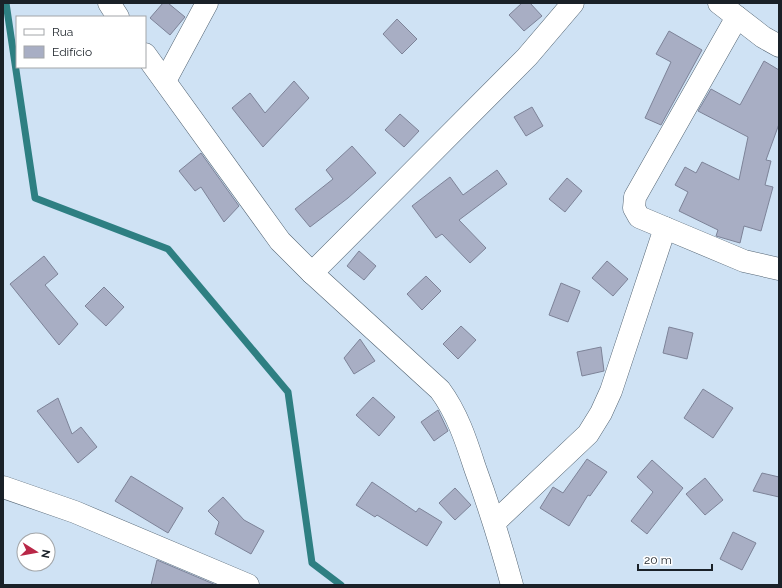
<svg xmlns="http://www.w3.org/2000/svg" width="782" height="588" font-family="Raleway,sans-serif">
	<rect width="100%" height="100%" fill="#cfe2f4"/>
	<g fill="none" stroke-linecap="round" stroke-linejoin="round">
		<!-- stream -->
		<polyline stroke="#2e7f82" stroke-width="7" points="6,3 35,198 168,249 288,392 312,563 341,585"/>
	</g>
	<!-- building -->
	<g fill="#a8aec4" stroke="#7d8398">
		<polygon points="163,3 168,3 185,17 170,35 150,18"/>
		<polygon points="522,3 530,3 542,16 524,31 509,15"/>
		<polygon points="397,19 417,39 402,54 383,34"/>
		<polygon points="669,31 702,50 661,125 645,118 671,62 656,54"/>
		<polygon points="764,61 779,70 779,124 766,160 771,161 765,185 773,187 761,231 744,226 740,243 716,236 718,230 679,211 688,192 675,185 685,167 696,173 702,162 739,180 748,137 698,111 711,89 740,105"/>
		<polygon points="294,81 309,98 263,147 232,108 250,93 265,113"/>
		<polygon points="532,107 543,126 526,136 514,117"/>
		<polygon points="400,114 419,131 404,147 385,130"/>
		<polygon points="352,146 376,173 348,198 310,227 295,209 333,179 326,170"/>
		<polygon points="201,153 239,206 224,222 201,187 195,191 179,171"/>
		<polygon points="497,170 507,184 459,220 486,248 470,263 442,234 436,238 412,206 450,177 463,195"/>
		<polygon points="567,178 582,191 565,212 549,199"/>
		<polygon points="359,251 376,266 364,280 347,266"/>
		<polygon points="44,256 58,274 45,285 78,324 59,345 10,284"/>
		<polygon points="607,261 628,279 613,296 592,278"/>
		<polygon points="426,276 441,291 422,310 407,294"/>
		<polygon points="561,283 580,291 568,322 549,315"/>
		<polygon points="104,287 124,307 106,326 85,306"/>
		<polygon points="461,326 476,340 458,359 443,344"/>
		<polygon points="669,327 693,333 687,359 663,353"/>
		<polygon points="360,339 375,361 354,374 344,358"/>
		<polygon points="601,347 604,371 582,376 577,352"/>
		<polygon points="703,389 733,408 713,438 684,418"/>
		<polygon points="373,397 395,417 379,436 356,415"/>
		<polygon points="58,398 72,434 81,427 97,447 78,463 37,411"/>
		<polygon points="438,410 448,431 434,441 421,422"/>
		<polygon points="587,459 607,472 590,496 588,495 569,526 540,508 553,487 563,493"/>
		<polygon points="652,460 683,488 647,534 631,521 653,492 637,477"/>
		<polygon points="762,473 779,477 779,497 753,491"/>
		<polygon points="131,476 183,508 168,533 115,501"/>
		<polygon points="705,478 723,500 705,515 686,494"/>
		<polygon points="372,482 416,512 419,508 442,522 427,546 377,515 375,517 356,505"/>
		<polygon points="455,488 471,505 455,520 439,503"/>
		<polygon points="223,497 244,520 264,531 251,554 215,534 219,522 208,511"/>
		<polygon points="733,532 756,543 742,570 720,559"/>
		<polygon points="157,560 216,585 151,585"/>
	</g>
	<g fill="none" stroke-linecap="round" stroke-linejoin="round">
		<defs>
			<g id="street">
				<polyline points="109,3 118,17"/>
				<polyline points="719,3 763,37 779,46"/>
				<polyline points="737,17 635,197 634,208 639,217 744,261 779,269"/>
				<path d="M145 54 280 241 312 273 440 390C457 413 466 440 475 468 489 506 501 545 512 585"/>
				<polyline points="165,81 207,3"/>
				<polyline points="312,273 527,57 573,3"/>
				<polyline points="3,487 75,512 248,585"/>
				<polyline points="495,522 588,434 601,413 611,391 665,228"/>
			</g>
		</defs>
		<!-- street casing -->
		<use href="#street" stroke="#536473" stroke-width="23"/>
		<!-- street -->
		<use href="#street" stroke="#fff" stroke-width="22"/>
	</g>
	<!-- border -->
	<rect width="782" height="588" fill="none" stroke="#1a2128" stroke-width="8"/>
	<!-- legend -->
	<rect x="16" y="16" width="130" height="52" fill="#ffffff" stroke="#a3a6a9"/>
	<rect x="24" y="29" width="20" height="6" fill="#ffffff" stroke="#a3a6a9"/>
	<text x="52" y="36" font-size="12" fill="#1a2128">Rua</text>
	<rect x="24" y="46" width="20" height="12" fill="#a8aec4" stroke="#a3a6a9"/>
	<text x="52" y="56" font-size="12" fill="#1a2128">Edifício</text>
	<!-- north arrow -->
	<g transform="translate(36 552) rotate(101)"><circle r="19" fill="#ffffff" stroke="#a3a6a9"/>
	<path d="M0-3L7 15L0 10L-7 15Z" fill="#b92747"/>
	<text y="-6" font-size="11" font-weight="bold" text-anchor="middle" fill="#1a2128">N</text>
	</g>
	<!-- scale -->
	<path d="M638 564v6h74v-6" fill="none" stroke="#1a2128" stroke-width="2"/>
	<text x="644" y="564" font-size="12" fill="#1a2128" stroke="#ffffff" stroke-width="3" paint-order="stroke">20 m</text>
</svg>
